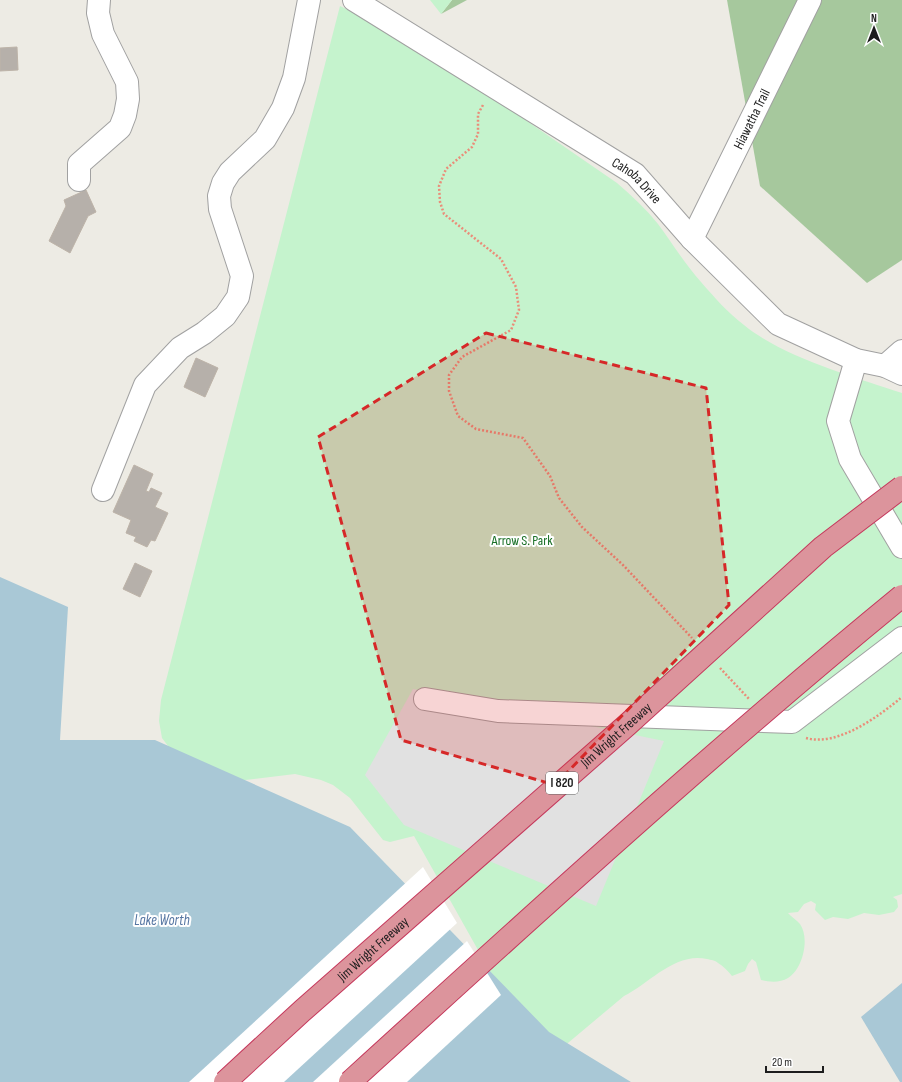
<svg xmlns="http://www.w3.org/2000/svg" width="902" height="1082" font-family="'Sofia Sans Condensed',sans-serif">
	<rect width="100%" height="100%" fill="#edebe4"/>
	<!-- forest -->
	<g fill="#a6c89d">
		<polygon points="452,0 467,0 441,14"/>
		<polygon points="727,0 902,0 902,260 867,283 760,186"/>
	</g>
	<!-- park -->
	<g fill="#c5f3cd">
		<polygon points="430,0 452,0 441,14"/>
		<path d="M340 6 375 23 438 60 617 183C632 196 646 209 658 224 672 243 685 264 701 282 714 297 728 313 744 325 783 357 854 377 902 393V894L893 897 897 900 898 907 894 912 879 915 864 913 848 919 833 917 825 920 815 910 816 904 811 901 804 904 798 912 788 913C791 917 797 920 800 924 810 938 803 969 788 978 780 983 769 982 761 980L756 962 752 959 748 964 745 971 732 976C728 971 723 966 718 963 715 960 711 960 707 959 675 952 650 983 624 996L556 1053 505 998 414 836 390 842 383 840 350 798 333 785 321 780 295 774 237 781 177 758 162 738 159 721 161 700Z"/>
	</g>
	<!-- parking -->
	<polygon fill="#e1e1e1" points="413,689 664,741 596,906 404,825 365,775"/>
	<!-- water -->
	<g fill="#a9c8d6">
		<polygon points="0,577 68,607 60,740 155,740 350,827 549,1032 631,1082 0,1082"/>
		<polygon points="902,983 902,1082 900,1082 861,1017"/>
	</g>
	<!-- pier -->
	<g fill="#fff">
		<polygon points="423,867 457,923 284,1082 189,1082"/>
		<polygon points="467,941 501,995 407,1082 313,1082"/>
	</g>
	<!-- building -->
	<g fill="#b6b0aa" stroke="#bdb3a8">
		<polygon points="17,47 18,70 0,71 0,48"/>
		<polygon points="86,190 96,212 88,216 70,253 49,241 66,206 64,200"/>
		<polygon points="196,358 218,368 205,397 184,387"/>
		<polygon points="134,465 153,474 146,491 149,492 151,488 162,493 155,507 168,513 155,541 151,540 147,547 134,541 136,537 126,533 131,520 113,512"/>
		<polygon points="135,563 152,571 140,597 123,589"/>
	</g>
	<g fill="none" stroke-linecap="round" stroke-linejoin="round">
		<defs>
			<g id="minor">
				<path id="s1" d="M354 0 635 174 692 239 778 324 856 360 885 366 902 374"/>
				<polyline points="79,180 79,164 120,128 125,115 128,99 127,82 103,34 98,13 99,0"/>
				<path id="s2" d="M692 239 810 0"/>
				<polyline points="856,360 838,421 850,459 902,547"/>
				<polyline points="885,366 902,351"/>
				<polyline points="103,490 145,385 180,348 204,333 225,316 238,297 242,276 220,209 219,196 223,183 230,172 265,139 283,108 294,78 309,0"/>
				<polyline points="425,699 498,711 792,722 902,638"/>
			</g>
		</defs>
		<!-- minor casing -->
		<use href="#minor" stroke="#a1a1a1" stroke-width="24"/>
		<!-- path -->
		<g stroke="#ea8d79" stroke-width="2.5" stroke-dasharray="2 2" stroke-linecap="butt">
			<polyline points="483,105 478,114 478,134 472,147 446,169 439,186 440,202 444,214 501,259 516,287 519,310 511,330 462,357 449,375 449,391 458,416 476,429 523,438 550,476 559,498 582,527 623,565 692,638"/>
			<polyline points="720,668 749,699"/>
			<path d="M806 738C838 747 879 716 902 697"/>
		</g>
		<!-- minor -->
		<use href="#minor" stroke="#fff" stroke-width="22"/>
		<defs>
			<g id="highway-bridge">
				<path id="s3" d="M225 1082 302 1011 627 725 823 547 902 487"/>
				<path d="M350 1082C531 917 713 751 902 596"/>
			</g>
		</defs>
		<!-- highway-bridge casing -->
		<use href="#highway-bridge" stroke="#c5385c" stroke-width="24" stroke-linecap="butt"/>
		<!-- highway-bridge -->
		<use href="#highway-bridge" stroke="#dc949c" stroke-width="22"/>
	</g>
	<!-- marked area -->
	<path fill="#d62828" fill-opacity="0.2" stroke="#d62828" stroke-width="3" stroke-dasharray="8 5" stroke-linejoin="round" d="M486 333 706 388 729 605 555 785 401 740 318 437Z"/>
	<g text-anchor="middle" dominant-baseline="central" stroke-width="4" stroke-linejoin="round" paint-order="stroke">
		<!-- shield labels -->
		<rect fill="#fff" stroke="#616161" stroke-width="1" x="546" y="772" width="32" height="22" rx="3"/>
		<g font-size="13" font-weight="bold" fill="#1d1d1d">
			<text x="562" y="783">I 820</text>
		</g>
		<!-- street labels -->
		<g font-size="14" fill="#1d1d1d" stroke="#fff">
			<text stroke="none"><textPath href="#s2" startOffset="134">Hiawatha Trail</textPath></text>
			<text stroke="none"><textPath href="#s1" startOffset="336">Cahoba Drive</textPath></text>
			<text stroke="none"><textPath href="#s3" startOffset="523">Jim Wright Freeway</textPath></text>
			<text stroke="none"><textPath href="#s3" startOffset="199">Jim Wright Freeway</textPath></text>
		</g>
		<!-- park labels -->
		<g font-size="14" fill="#186f26" stroke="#fff">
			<text x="522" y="540">Arrow S. Park</text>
		</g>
		<!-- water labels -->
		<g font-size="15" font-style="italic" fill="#5575a2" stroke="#fff">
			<text x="162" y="920">Lake Worth</text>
		</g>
	</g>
	<!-- north arrow -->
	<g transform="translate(874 28)" stroke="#ffffff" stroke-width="3" paint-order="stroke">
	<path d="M0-3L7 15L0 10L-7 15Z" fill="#1d1d1d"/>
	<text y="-6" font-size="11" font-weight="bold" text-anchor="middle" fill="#1d1d1d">N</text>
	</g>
	<!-- scale -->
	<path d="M766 1066v6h57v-6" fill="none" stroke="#1d1d1d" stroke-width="2"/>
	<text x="772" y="1066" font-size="12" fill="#1d1d1d" stroke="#ffffff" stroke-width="3" paint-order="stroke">20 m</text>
</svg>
